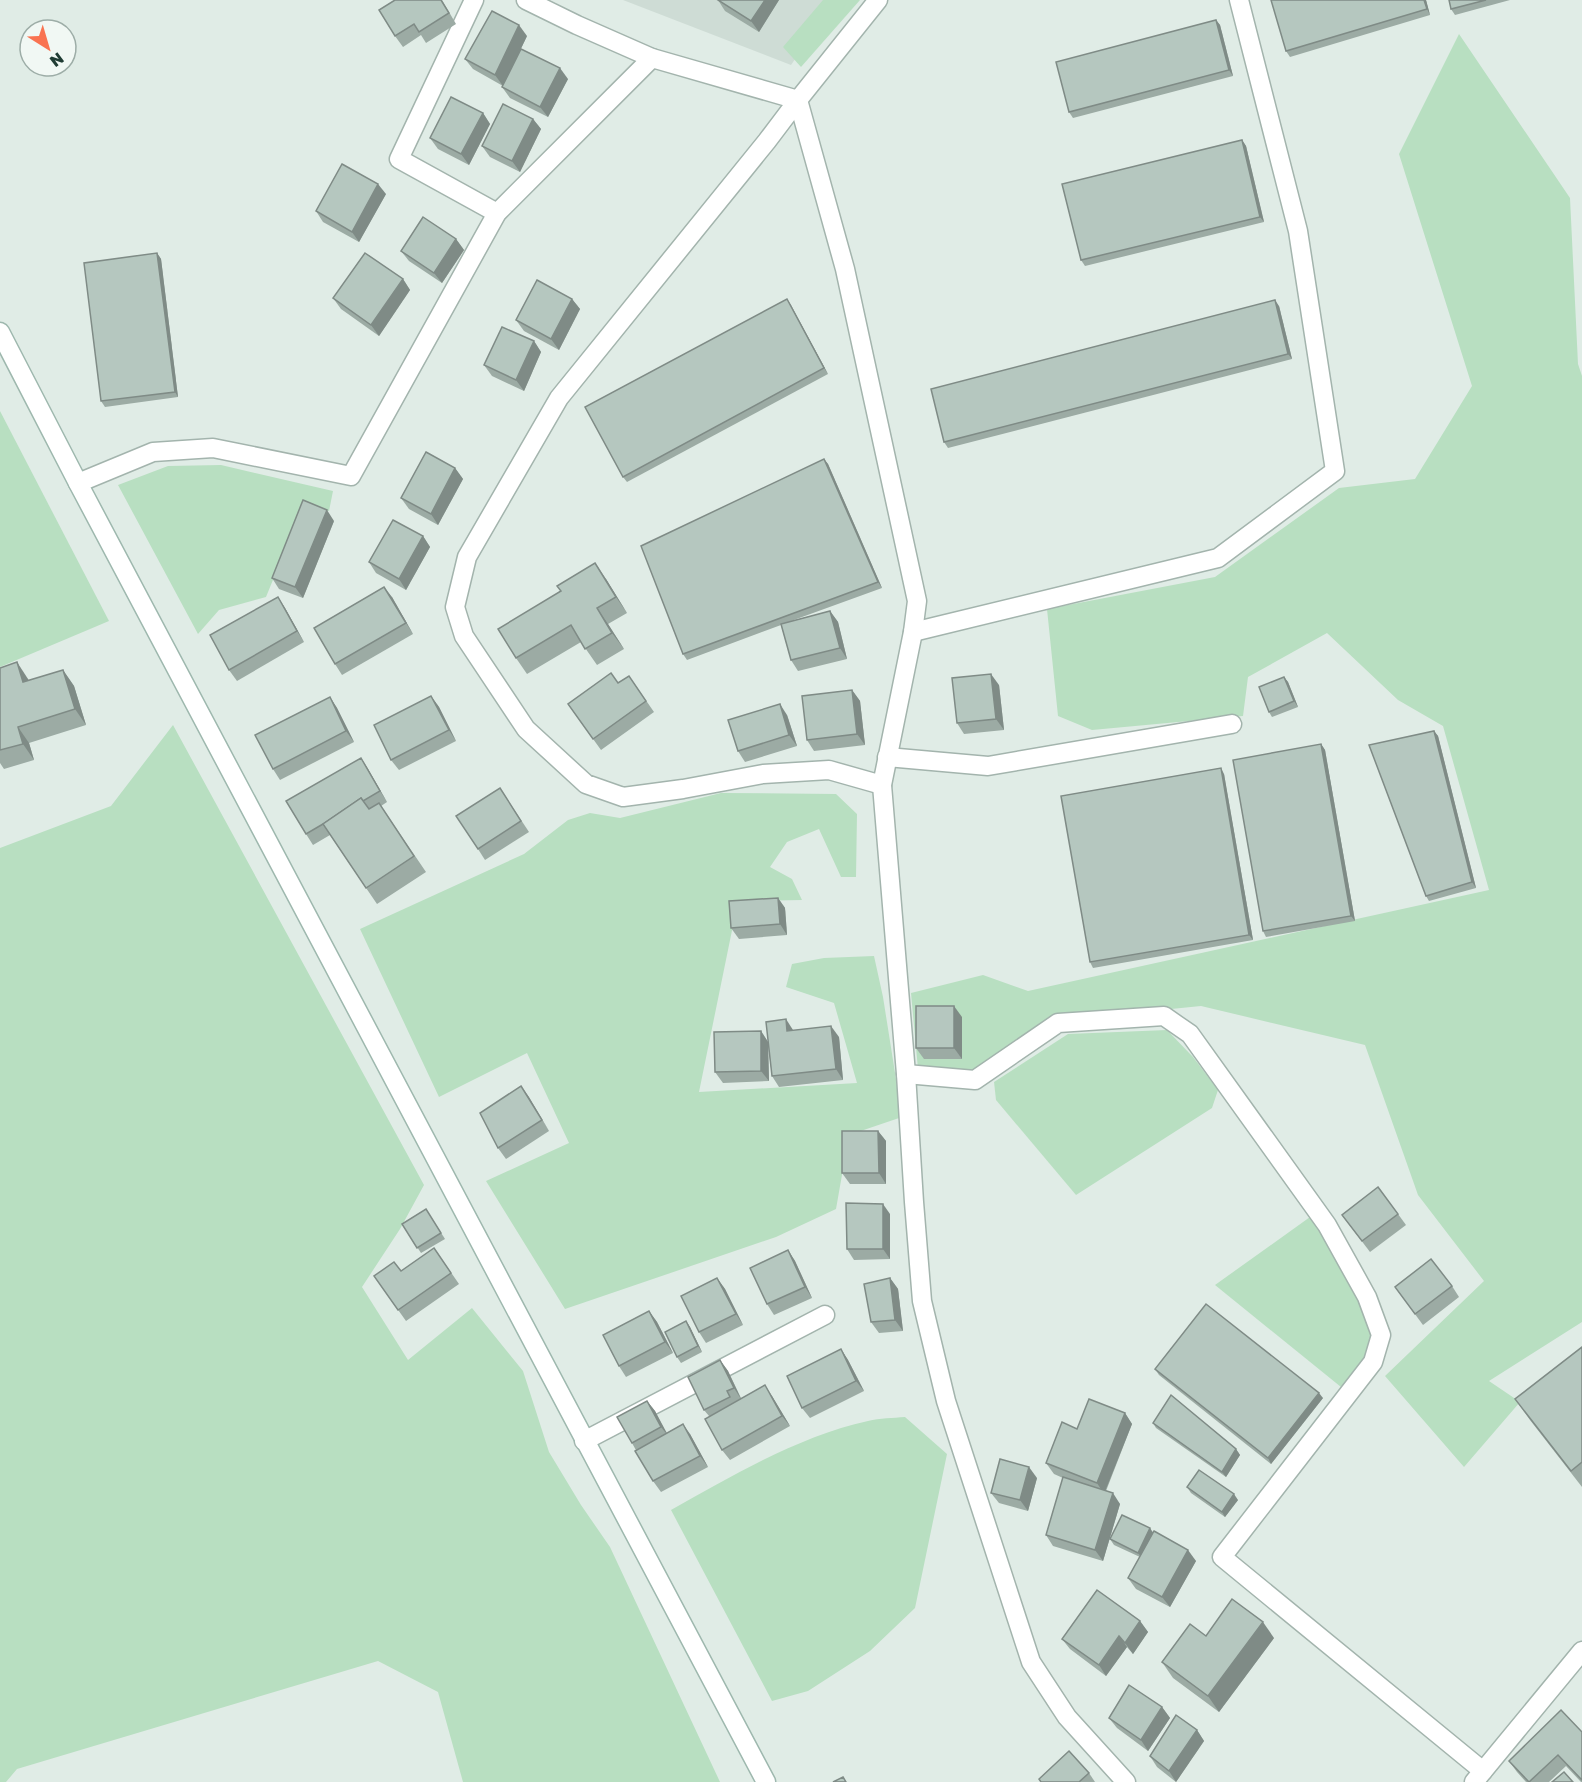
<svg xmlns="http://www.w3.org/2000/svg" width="1582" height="1782" font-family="'Golos Text',sans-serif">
	<rect width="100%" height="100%" fill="#e0ece6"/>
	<!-- built -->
	<polygon fill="#cedcd5" points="623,0 836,0 791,65"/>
	<!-- green -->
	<g fill="#b8dfc1">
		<polygon points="823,0 860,0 801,67 783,47"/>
		<polygon points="1459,34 1570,198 1578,364 1582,376 1582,1322 1489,1381 1520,1402 1464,1467 1385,1376 1484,1281 1418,1195 1365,1045 1201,1006 1062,1020 969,1074 918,1069 911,993 983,975 1028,991 1489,890 1443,726 1398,700 1327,633 1248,677 1243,716 1092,730 1058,716 1047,609 1215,577 1339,488 1415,479 1472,386 1399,154"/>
		<polygon points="0,411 109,621 0,667"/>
		<polygon points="221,465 333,491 329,511 304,504 266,597 219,610 198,634 118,485 168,466"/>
		<polygon points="173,725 424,1185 400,1229 362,1287 408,1360 472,1308 523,1371 549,1452 581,1505 610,1547 720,1782 463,1782 438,1692 378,1661 17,1769 6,1782 0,1782 0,848 111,806"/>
		<polygon points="721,793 836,794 857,814 856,877 841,877 819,829 787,842 770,867 792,879 802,900 738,901 699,1092 857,1083 834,1003 786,987 792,964 824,958 874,956 883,997 902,1117 849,1135 836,1209 776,1237 565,1309 486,1181 569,1143 527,1053 439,1097 360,929 524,854 568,820 590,813 620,818"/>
		<polygon points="1167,1030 1193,1057 1218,1090 1212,1108 1076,1195 996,1100 994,1082 1068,1034"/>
		<polygon points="1317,1212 1367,1297 1373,1362 1341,1387 1215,1285"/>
		<path d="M905 1417 947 1454 915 1608 870 1651 808 1691 772 1701 671 1510C732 1476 799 1436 868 1421 880 1418 893 1418 905 1417Z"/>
	</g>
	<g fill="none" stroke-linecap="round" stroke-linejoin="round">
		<defs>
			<g id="street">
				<polyline points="474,0 399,159 497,213"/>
				<polyline points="526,0 577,25 652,58 798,100 767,141 559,398 467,557 455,607 464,636 526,729 586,784 623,797 683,789 763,774 829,770 882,785"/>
				<polyline points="878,0 798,100 845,269 917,601 913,632 882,785 906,1074 914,1202 922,1301 946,1401 1031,1662 1067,1717 1126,1782"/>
				<polyline points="78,483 153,452 213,448 351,476 497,213 652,58"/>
				<polyline points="913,632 1218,558 1335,471 1298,231 1239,0"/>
				<polyline points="887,757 988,766 1232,724"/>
				<polyline points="906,1074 975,1080 1058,1023 1164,1016 1190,1034 1327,1225 1367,1297 1381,1335 1373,1362 1222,1557 1483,1771"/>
				<polyline points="584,1441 825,1315"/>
				<polyline points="1474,1782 1582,1651"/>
			</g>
			<polyline id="secondary" points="0,332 78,483 766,1782"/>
		</defs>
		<!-- street casing -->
		<use href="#street" stroke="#a3b4ad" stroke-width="21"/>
		<!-- secondary casing -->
		<use href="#secondary" stroke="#9eb8ae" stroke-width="21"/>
		<!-- street -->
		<use href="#street" stroke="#fff" stroke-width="18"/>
		<!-- secondary -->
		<use href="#secondary" stroke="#fff" stroke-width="18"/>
	</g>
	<!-- wall -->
	<g fill="#9caba4">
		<polygon points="442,0 456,24 426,43 421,35 403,47 395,36"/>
		<polygon points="718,0 779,0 759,32 725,11"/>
		<polygon points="1426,0 1430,15 1290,57 1286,51"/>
		<polygon points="1449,0 1510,0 1455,15 1451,9"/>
		<polygon points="1216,20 1220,25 1233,76 1073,118 1069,112"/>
		<polygon points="527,36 505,82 568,79 548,117 510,98 502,87 503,86 473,69 465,59"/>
		<polygon points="483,113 490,124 469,165 438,149 430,138"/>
		<polygon points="533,119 541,129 520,172 490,157 482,146"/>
		<polygon points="1242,140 1246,146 1264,222 1085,266 1081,260"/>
		<polygon points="386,194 359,242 323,222 316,211"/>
		<polygon points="456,239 464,250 442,283 409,261 401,251"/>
		<polygon points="157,253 161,259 178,397 105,407 101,401"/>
		<polygon points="403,279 410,290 379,336 341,309 333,298"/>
		<polygon points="572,299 580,309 559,350 524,331 516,320"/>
		<polygon points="787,299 828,374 627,482 623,477"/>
		<polygon points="1279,306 1292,359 948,448 944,442"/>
		<polygon points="534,341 541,352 524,391 492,376 484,365"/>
		<polygon points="824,459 828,464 882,588 791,621 830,611 838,622 847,659 798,671 791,660 781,625 687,660 683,654"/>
		<polygon points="455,468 463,479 438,525 409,509 401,498"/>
		<polygon points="334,521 303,598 279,589 272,578"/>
		<polygon points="423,536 430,547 406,590 376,573 369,562"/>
		<polygon points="606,579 627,613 608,624 624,649 597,665 581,642 527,674 516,658"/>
		<polygon points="278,597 285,608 304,642 237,681 229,670"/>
		<polygon points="392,597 413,634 342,675 335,664"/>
		<polygon points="0,668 28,679 29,681 63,670 74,686 86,725 29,743 34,760 4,769 0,763"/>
		<polygon points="629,676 654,712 601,750 568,704 618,683"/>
		<polygon points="1284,677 1288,682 1298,707 1272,717 1269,712"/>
		<polygon points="999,685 1004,730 964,734 957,723"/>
		<polygon points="852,690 860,701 865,745 814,751 807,740"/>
		<polygon points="431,696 439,707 456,741 399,770 391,760"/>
		<polygon points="330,697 337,708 354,742 280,780 273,769"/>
		<polygon points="787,715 797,746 745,762 738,751"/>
		<polygon points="1434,731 1438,736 1476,888 1429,901 1426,896"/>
		<polygon points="1321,744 1325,750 1355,921 1266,937 1263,931"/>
		<polygon points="361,758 368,769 387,802 381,806 426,872 377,904 330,835 313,845 306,834"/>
		<polygon points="1224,774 1253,940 1093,968 1090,962"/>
		<polygon points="500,788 529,832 485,860 478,849"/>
		<polygon points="778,898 785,908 787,935 739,939 731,928"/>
		<polygon points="962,1017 962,1059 924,1059 916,1048"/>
		<polygon points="793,1030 839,1037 843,1080 779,1087 772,1076 768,1045 769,1081 723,1083 715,1072 761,1031 768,1042"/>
		<polygon points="521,1086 549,1131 506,1159 498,1148"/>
		<polygon points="878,1131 886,1141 886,1184 850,1184 842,1173"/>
		<polygon points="426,1209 445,1239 421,1253 402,1224"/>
		<polygon points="890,1214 890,1259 854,1260 847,1249"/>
		<polygon points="1398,1214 1406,1225 1370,1252 1342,1215"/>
		<polygon points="434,1248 459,1284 406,1321 374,1276 401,1271"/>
		<polygon points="788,1250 795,1261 812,1298 774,1315 767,1304"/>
		<polygon points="717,1278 725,1289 743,1325 706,1343 699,1332"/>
		<polygon points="890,1278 898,1289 903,1331 879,1333 871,1322"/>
		<polygon points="1452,1286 1459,1297 1423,1325 1395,1287"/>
		<polygon points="649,1311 657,1322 673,1353 626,1377 619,1366"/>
		<polygon points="686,1321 690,1327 702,1352 681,1363 677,1357"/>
		<polygon points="1582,1347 1582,1487 1530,1420 1515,1399"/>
		<polygon points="841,1349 848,1360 864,1391 810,1418 802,1408"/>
		<polygon points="720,1360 728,1371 741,1398 772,1396 790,1426 730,1460 722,1450 709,1416 704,1410"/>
		<polygon points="1155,1369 1323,1398 1271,1464 1159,1375"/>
		<polygon points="647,1401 655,1411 666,1433 690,1434 708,1467 661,1492 653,1481 632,1443"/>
		<polygon points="1125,1413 1132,1424 1106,1491 1120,1504 1103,1561 1053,1546 1046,1535 1063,1478 1054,1474 1046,1463 1077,1429"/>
		<polygon points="1153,1423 1236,1449 1240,1455 1226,1477 1156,1428"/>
		<polygon points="1037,1478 1028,1511 999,1503 991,1493"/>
		<polygon points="1187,1487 1238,1500 1225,1517 1191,1493"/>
		<polygon points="1153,1533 1196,1561 1170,1607 1136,1589 1128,1578 1140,1557 1114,1545 1110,1539"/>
		<polygon points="1140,1621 1148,1632 1133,1654 1127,1647 1106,1676 1070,1649 1062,1639"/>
		<polygon points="1206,1636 1274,1638 1219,1712 1173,1678 1162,1662"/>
		<polygon points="1162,1707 1170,1718 1148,1751 1117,1728 1109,1718"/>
		<polygon points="1197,1730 1204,1741 1176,1782 1157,1767 1150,1756"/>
		<polygon points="1582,1732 1582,1782 1581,1782 1566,1766 1549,1782 1526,1782 1517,1772 1509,1761"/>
		<polygon points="1089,1773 1095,1782 1041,1782 1039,1779"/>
	</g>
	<!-- shaded-wall -->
	<g fill="#7f8b86">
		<polygon points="765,0 779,0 759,32 751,21"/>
		<polygon points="1424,0 1426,0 1430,15 1427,9"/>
		<polygon points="1216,20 1220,25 1233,76 1229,70"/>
		<polygon points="519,25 527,36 503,86 495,75"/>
		<polygon points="560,68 568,79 548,117 540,107"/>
		<polygon points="483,113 490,124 469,165 461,154"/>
		<polygon points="533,119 541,129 520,172 512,161"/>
		<polygon points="1242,140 1246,146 1264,222 1260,217"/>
		<polygon points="378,184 386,194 359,242 352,232"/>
		<polygon points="456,239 464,250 442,283 434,273"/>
		<polygon points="157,253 161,259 178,397 175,392"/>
		<polygon points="403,279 410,290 379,336 371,325"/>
		<polygon points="572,299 580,309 559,350 551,339"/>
		<polygon points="787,299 791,305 828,374 824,368"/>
		<polygon points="1275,300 1279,306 1292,359 1288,354"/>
		<polygon points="534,341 541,352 524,391 516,380"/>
		<polygon points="824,459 828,464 882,588 878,582"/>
		<polygon points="455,468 463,479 438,525 431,514"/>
		<polygon points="327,510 334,521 303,598 295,587"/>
		<polygon points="423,536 430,547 406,590 399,579"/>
		<polygon points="595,563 606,579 627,613 616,597"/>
		<polygon points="384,587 392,597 413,634 406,623"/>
		<polygon points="278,597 285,608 304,642 297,631"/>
		<polygon points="597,608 608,624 624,649 612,633"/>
		<polygon points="830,611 838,622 847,659 840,648"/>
		<polygon points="17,662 28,679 34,698 23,682"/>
		<polygon points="63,670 74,686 86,725 75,709"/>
		<polygon points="991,674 999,685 1004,730 996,719"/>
		<polygon points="1284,677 1288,682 1298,707 1294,701"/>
		<polygon points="852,690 860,701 865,745 857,734"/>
		<polygon points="431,696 439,707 456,741 449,730"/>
		<polygon points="330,697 337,708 354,742 346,731"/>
		<polygon points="780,704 787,715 797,746 789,735"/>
		<polygon points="18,727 29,743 34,760 23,744"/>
		<polygon points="1434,731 1438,736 1476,888 1472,882"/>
		<polygon points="1321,744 1325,750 1355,921 1351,916"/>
		<polygon points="361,758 368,769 387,802 380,791"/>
		<polygon points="1221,768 1224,774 1253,940 1249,935"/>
		<polygon points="778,898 785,908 787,935 780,924"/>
		<polygon points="954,1006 962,1017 962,1059 954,1048"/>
		<polygon points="786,1019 793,1030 787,1031"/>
		<polygon points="831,1026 839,1037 843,1080 836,1069"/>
		<polygon points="761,1031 768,1042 769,1081 761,1071"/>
		<polygon points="521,1086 529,1097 549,1131 542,1120"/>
		<polygon points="878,1131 886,1141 886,1184 879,1173"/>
		<polygon points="883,1204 890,1214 890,1259 883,1249"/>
		<polygon points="788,1250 795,1261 812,1298 805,1287"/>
		<polygon points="717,1278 725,1289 743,1325 736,1314"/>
		<polygon points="890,1278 898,1289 903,1331 895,1320"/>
		<polygon points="649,1311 657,1322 673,1353 665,1342"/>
		<polygon points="686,1321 690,1327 702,1352 698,1346"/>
		<polygon points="841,1349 848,1360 864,1391 856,1381"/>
		<polygon points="720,1360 728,1371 741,1399 734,1388"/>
		<polygon points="765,1385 772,1396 790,1426 782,1416"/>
		<polygon points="1319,1393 1323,1398 1271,1464 1268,1458"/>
		<polygon points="647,1401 655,1411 669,1437 661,1427"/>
		<polygon points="1125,1413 1132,1424 1104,1494 1097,1483"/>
		<polygon points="683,1424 690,1434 708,1467 700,1456"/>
		<polygon points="1236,1449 1240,1455 1226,1477 1222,1472"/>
		<polygon points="1029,1467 1037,1478 1028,1511 1020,1500"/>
		<polygon points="1113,1493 1120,1504 1103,1561 1095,1550"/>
		<polygon points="1234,1494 1238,1500 1225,1517 1222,1512"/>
		<polygon points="1150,1528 1154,1534 1142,1558 1138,1553"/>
		<polygon points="1188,1550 1196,1561 1170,1607 1162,1597"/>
		<polygon points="1140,1621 1148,1632 1133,1654 1125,1643"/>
		<polygon points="1263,1622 1274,1638 1219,1712 1208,1696"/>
		<polygon points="1119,1636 1127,1647 1106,1676 1099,1665"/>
		<polygon points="1162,1707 1170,1718 1148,1751 1141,1740"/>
		<polygon points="1197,1730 1204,1741 1176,1782 1169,1771"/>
	</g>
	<!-- building -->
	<g fill="#b5c7bf" stroke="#7f8b86" stroke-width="1.5">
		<polygon points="395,0 441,0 449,13 419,32 414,24 395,36 379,10"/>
		<polygon points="718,0 765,0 751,21"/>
		<polygon points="1271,0 1424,0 1427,9 1286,51"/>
		<polygon points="1449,0 1486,0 1451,9"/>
		<polygon points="492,11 519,25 495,75 465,59"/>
		<polygon points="1216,20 1229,70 1069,112 1056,62"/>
		<polygon points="521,49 560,68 540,107 502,87"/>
		<polygon points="451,97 483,113 461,154 430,138"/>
		<polygon points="503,104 533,119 512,161 482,146"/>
		<polygon points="1242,140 1260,217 1081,260 1062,184"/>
		<polygon points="342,164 378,184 352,232 316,211"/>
		<polygon points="423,217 456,239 434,273 401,251"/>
		<polygon points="157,253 175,392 101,401 84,263"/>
		<polygon points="365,253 403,279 371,325 333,298"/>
		<polygon points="537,280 572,299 551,339 516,320"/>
		<polygon points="787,299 824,368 623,477 585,407"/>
		<polygon points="1275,300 1288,354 944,442 931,389"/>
		<polygon points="502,327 534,341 516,380 484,365"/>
		<polygon points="426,452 455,468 431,514 401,498"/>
		<polygon points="824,459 878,582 683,654 641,546"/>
		<polygon points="303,500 327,510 295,587 272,578"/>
		<polygon points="393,520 423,536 399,579 369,562"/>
		<polygon points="595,563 616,597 597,608 612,633 585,649 571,625 516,658 498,629 561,591 557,586"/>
		<polygon points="384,587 406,623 335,664 314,628"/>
		<polygon points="278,597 297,631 229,670 210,635"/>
		<polygon points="830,611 840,648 791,660 781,624"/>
		<polygon points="17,662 23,682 63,670 75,709 18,727 23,744 0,750 0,668"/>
		<polygon points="611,673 618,683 629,676 646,701 593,739 568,704"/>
		<polygon points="991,674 996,719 957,723 952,678"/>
		<polygon points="1284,677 1294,701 1269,712 1259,687"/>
		<polygon points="852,690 857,734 807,740 802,696"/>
		<polygon points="431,696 449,730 391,760 374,725"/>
		<polygon points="330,697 346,731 273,769 255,735"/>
		<polygon points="780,704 789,735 738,751 728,720"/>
		<polygon points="1434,731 1472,882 1426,896 1369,745"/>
		<polygon points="1321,744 1351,916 1263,931 1233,760"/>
		<polygon points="361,758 380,791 363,801 361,798 323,824 306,834 286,801"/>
		<polygon points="1221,768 1249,935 1090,962 1061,796"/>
		<polygon points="500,788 521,821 478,849 456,816"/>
		<polygon points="361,798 369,809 379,803 414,856 366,888 323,824"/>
		<polygon points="778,898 780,924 731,928 729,901"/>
		<rect x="916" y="1006" width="38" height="42"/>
		<polygon points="786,1019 787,1031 831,1026 836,1069 772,1076 766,1022"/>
		<polygon points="761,1031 761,1071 715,1072 714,1032"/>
		<polygon points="521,1086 542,1120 498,1148 480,1113"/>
		<polygon points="842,1131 878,1131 879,1173 842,1173"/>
		<polygon points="1378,1187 1398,1214 1362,1241 1342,1215"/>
		<polygon points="846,1203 883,1204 883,1249 847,1249"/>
		<polygon points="426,1209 441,1233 417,1248 402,1224"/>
		<polygon points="434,1248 451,1273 398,1310 374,1276 394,1262 401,1271"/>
		<polygon points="788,1250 805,1287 767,1304 750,1268"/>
		<polygon points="1431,1259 1452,1286 1415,1314 1395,1287"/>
		<polygon points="717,1278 736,1314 699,1332 681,1296"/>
		<polygon points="890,1278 895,1320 871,1322 864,1284"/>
		<polygon points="1206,1304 1319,1393 1268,1458 1155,1369"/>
		<polygon points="649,1311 665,1342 619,1366 603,1335"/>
		<polygon points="686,1321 698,1346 677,1357 665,1332"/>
		<polygon points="1582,1347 1582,1462 1571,1471 1515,1399"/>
		<polygon points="841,1349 856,1381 802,1408 787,1376"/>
		<polygon points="720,1360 734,1388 727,1391 730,1397 704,1410 688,1377"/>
		<polygon points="765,1385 782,1416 722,1450 705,1419"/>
		<polygon points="1171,1395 1236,1449 1222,1472 1153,1423"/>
		<polygon points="1089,1399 1125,1413 1097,1483 1046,1463 1062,1422 1077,1429"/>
		<polygon points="647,1401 661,1427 632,1443 617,1417"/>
		<polygon points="683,1424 700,1456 653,1481 635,1451"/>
		<polygon points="1000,1459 1029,1467 1020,1500 991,1493"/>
		<polygon points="1199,1470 1234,1494 1222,1512 1187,1487"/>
		<polygon points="1063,1477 1113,1493 1095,1550 1046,1535"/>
		<polygon points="1122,1515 1150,1528 1138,1553 1110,1539"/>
		<polygon points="1154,1531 1188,1550 1162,1597 1128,1578"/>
		<polygon points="1097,1590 1140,1621 1125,1643 1119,1636 1099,1665 1062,1639"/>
		<polygon points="1232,1599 1263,1622 1208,1696 1162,1662 1190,1624 1206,1636"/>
		<polygon points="1129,1685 1162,1707 1141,1740 1109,1718"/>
		<polygon points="1561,1710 1582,1732 1582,1780 1558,1755 1529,1782 1509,1761"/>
		<polygon points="1176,1715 1197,1730 1169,1771 1150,1756"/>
		<polygon points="1069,1751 1089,1773 1079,1782 1041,1782 1039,1779"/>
		<polygon points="1564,1772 1573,1782 1552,1782"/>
		<polygon points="843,1777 846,1782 833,1782"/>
	</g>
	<!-- north arrow -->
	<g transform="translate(48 48) rotate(143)"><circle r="28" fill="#f1f8f4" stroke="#9dada7" stroke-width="1.5"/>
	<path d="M0-4.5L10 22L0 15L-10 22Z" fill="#f97351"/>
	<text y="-9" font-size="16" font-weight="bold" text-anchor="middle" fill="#203d34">N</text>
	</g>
</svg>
